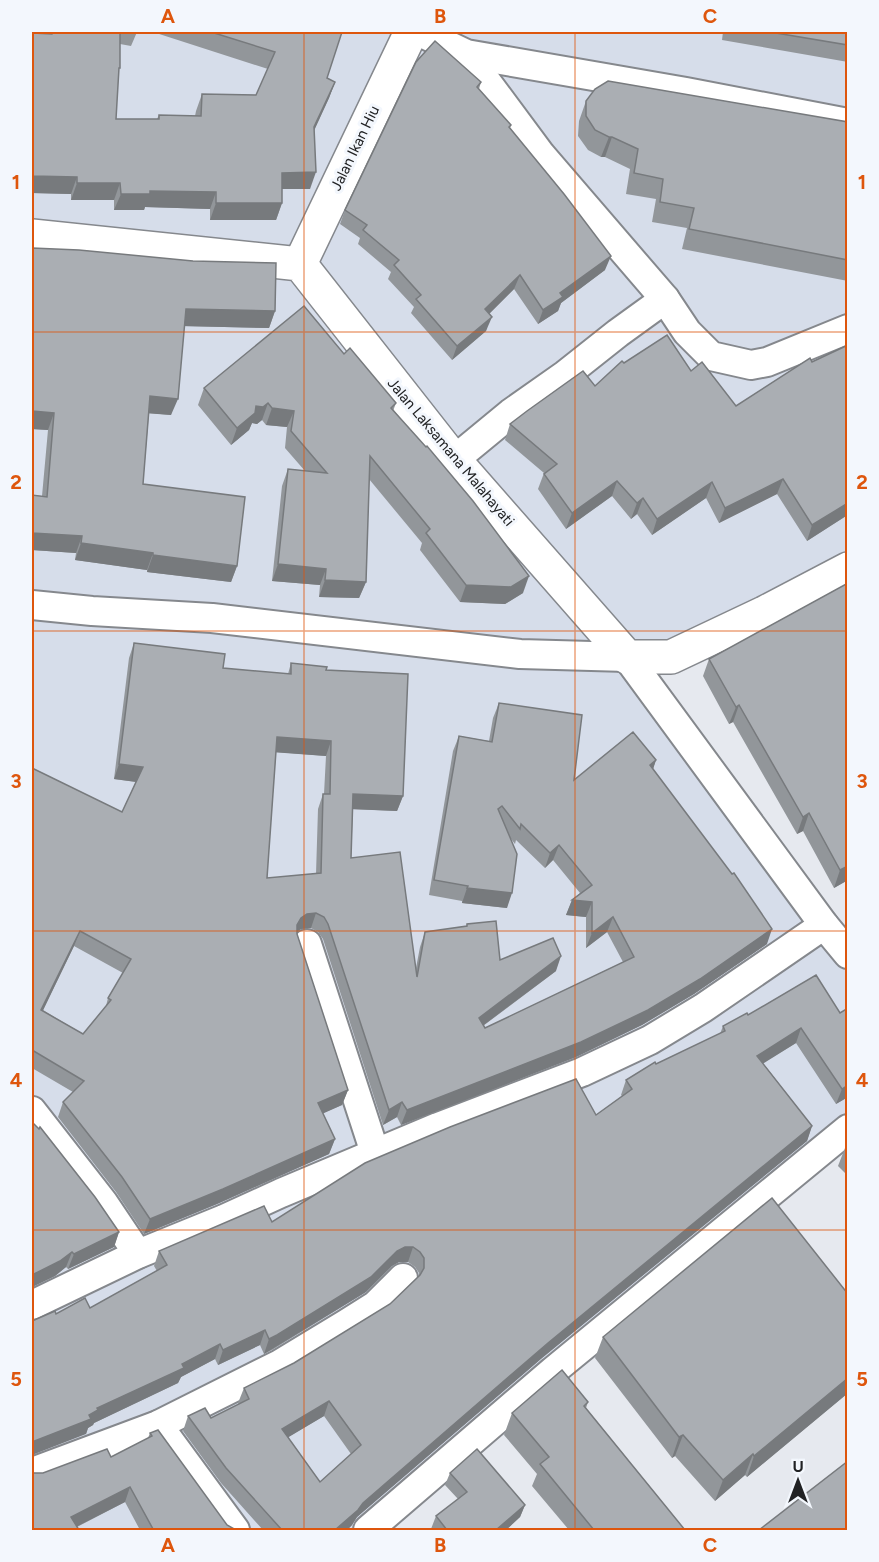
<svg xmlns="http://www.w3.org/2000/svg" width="879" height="1562" font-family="Figtree,sans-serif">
	<rect width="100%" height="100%" fill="#e6e9ef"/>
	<!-- built -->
	<polygon fill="#d6ddea" points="32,32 847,32 847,569 636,670 847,954 847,1129 368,1530 32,1530"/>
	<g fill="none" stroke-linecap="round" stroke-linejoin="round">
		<defs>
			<g id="minor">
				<polyline points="420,32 466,54 686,92 848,123"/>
				<polyline points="466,54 541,155 665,299 687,332 711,356 751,365 767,362 848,329"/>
				<polyline points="454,460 511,413 565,375 618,333 665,299"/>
				<polyline points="32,605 92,611 212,618 520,654 627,657 824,925 848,954"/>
				<polyline points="307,944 375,1153"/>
				<polyline points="32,1111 103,1202 138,1254"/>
				<polyline points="32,1305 138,1254 224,1219 281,1193 438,1127 582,1072 650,1040 703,1008 824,925"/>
				<polyline points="158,1425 235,1530"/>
				<polyline points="32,1472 158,1425 280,1364 346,1324 376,1305 403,1278"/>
				<polyline points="368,1530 553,1371 848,1129"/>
			</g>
			<polyline id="major" points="300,264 411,32"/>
			<polyline id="highway" points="32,236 300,264 454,460 627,657 671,657 764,613 848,569"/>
		</defs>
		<!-- minor casing -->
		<use href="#minor" stroke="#85888d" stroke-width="32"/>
		<!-- major casing -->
		<use href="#major" stroke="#85888d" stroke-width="36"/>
		<!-- highway casing -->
		<use href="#highway" stroke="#85888d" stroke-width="36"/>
		<!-- minor -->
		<use href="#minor" stroke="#fff" stroke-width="28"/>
		<!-- major -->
		<use href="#major" stroke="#fff" stroke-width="33"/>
		<!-- highway -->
		<use href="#highway" stroke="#fff" stroke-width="33"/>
	</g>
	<!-- wall -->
	<g fill="#92969a" fill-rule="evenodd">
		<polygon points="49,32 137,32 131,46 120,44 116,119 157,119 159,115 195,116 196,111 202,94 256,95 268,69 153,32 342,32 327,78 335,82 329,98 314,130 310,189 282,189 282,203 276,220 210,220 210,209 145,207 144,210 114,210 114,200 71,200 71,194 32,193 32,33 49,34"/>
		<polygon points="723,32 848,32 848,62 722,40"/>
		<polygon points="481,82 479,89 511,125 510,128 605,270 561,303 558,311 538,324 514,289 489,314 486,331 452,360 411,313 414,307 388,279 391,272 358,244 360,238 340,224 345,210"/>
		<polygon points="586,101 848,122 848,281 682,249 687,228 652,222 656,199 626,194 630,169 605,157 601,157 588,150 578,136 579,121"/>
		<polygon points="32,248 275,311 269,328 184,326 171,415 149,413 143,484 237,566 231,582 147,572 147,570 75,560 76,553 32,550 32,495 42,496 48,430 32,429"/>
		<polygon points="848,345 848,517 846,516 807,541 777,494 719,523 706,498 652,535 637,514 631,519 612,496 566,529 538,489 544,473 505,440 510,424 595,386 624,363 691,371 736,406 812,362"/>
		<polygon points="344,354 396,403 393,411 523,593 505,604 460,602 420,550 422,543 369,479 366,582 359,598 319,597 320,585 272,581 282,486 288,469 305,471 285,448 287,427 266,425 262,420 257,424 252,423 249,430 231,445 198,405 204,388"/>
		<polygon points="848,583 848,880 834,888 803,831 797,834 733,722 729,724 703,676 709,659"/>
		<path d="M134 643 223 668 288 674 291 663 326 670 403 796 397 811 353 809 351 858 416 968 420 947 425 932 466 927 467 924 500 960 556 971 483 1026 485 1028 623 962 607 932 586 948V917L566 915 572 900 580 893 553 860 545 868 516 840 515 844 511 839 507 908 462 903V901L429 895 453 751 459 736 489 741 493 718 499 703 574 780 656 760 653 769 767 944 694 994 642 1025 576 1057 401 1125 397 1117 383 1125 323 939 318 932 311 928 301 929 297 932V934L348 1090 342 1105 323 1113 335 1139 329 1154 217 1204 144 1234 116 1192 58 1117 63 1102 73 1092 32 1068V768L122 812 136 782 114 779 129 658ZM276 752 326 756 324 794H323L318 809 316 874 267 878ZM74 946 123 973 108 998 106 1006 83 1034 43 1010Z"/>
		<path d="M848 1008V1097L836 1104 796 1043 763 1063 812 1126 807 1141 542 1358 357 1517 352 1525 347 1530H263L221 1483 183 1431 188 1416 211 1418 239 1405 238 1403 244 1388 294 1363 390 1304 419 1276V1273L415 1267 408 1262H399L392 1266 366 1292 272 1350 264 1354 260 1345 218 1365 215 1359 181 1377 178 1383 94 1423 93 1425 88 1428 86 1434 56 1314 90 1308 157 1271 154 1266 159 1251 272 1222 596 1115 622 1096 621 1095 626 1080 656 1064 720 1034 723 1026 748 1015 840 1013ZM324 1416 351 1454 320 1482 288 1437Z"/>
		<polygon points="32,1122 119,1232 114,1247 68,1269 66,1267 55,1276 32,1287"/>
		<polygon points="848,1146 848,1176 838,1166 845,1148"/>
		<polygon points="848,1294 848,1393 747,1477 745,1475 715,1501 675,1456 672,1458 595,1358 603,1337"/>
		<polygon points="588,1402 586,1408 685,1530 569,1530 532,1486 537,1474 504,1435 512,1413"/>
		<polygon points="150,1433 227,1525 236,1530 140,1530 125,1502 77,1527 34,1473 43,1473 111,1457 148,1438"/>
		<polygon points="450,1473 525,1505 520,1517 506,1530 433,1530 431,1529 436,1516 458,1499 445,1485"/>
	</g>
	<!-- shaded-wall -->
	<g fill="#777a7d">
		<polygon points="335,82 329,98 308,144 314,127"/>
		<polygon points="609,137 612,137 605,157 601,157"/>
		<polygon points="316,172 310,189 276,189 282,173"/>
		<polygon points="32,176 77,177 71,194 32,193"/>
		<polygon points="77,183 120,183 114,200 71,200"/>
		<polygon points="150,191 216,192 210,209 145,207 144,210 114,210 121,194"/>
		<polygon points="216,203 282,203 276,220 210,220"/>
		<polygon points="611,256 605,270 561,303 558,311 538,324 543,310 560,293"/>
		<polygon points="520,275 514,289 480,323 485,309"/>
		<polygon points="186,309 275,311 269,328 180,326"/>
		<polygon points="492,317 486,331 452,360 457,346"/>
		<polygon points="150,396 178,399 171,415 144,413"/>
		<polygon points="268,403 262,420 257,424 252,423 249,430 231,445 237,428 256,406"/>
		<polygon points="272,408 294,411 287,427 266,425"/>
		<polygon points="32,411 54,413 48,430 32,429"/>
		<polygon points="783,479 777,494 719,523 725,508"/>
		<polygon points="617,481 612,496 566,529 572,513"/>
		<polygon points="712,482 706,498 652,535 657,519"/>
		<polygon points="643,498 637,514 631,519 637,503"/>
		<polygon points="848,503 848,512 846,516 807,541 812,525"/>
		<polygon points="32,533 82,536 76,553 32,550"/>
		<polygon points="81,543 153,553 147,570 75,560"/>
		<polygon points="153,555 237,566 231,582 147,572"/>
		<polygon points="278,564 326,569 320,585 272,581"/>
		<polygon points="529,576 523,593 505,604 460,602 466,585"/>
		<polygon points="325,580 366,582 359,598 319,597"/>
		<polygon points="739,705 733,722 729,724 736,707"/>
		<polygon points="277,737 331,741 326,756 271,752"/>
		<polygon points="656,760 651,775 650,765"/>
		<polygon points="119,764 143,767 137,782 114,779"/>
		<polygon points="353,794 403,796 397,811 348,809"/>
		<polygon points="809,813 803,831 797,834 803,817"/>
		<polygon points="559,845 553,860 545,868 550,853"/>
		<polygon points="848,866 848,880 834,888 840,870"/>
		<polygon points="467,888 512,893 507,908 462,903"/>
		<polygon points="572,900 592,902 586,917 566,915"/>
		<polygon points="316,913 311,928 301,929 295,933 297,925 301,918 307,914"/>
		<polygon points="613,917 607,932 586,948 592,933"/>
		<polygon points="772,929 767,944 694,994 642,1025 576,1057 401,1125 407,1110"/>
		<polygon points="80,931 74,946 36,1025 41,1010"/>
		<polygon points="561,956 556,971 473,1033 479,1018"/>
		<polygon points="801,1028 796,1043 751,1071 757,1056"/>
		<polygon points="848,1085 848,1097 836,1104 842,1089"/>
		<polygon points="348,1090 342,1105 313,1118 318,1103"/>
		<polygon points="402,1102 397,1117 383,1125 389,1110"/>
		<polygon points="812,1126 807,1141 542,1358 357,1517 352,1525 347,1530 335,1530 363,1503 548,1343"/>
		<polygon points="335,1139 329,1154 217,1204 144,1234 150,1219"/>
		<polygon points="119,1232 114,1247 68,1269 74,1254"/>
		<polygon points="405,1247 413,1247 408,1262 399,1262 392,1266 366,1292 264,1354 269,1339 397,1251"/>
		<polygon points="72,1252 66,1267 55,1276 32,1287 32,1275"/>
		<polygon points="265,1330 260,1345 218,1365 223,1350"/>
		<polygon points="220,1344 215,1359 181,1377 178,1383 94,1423 93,1425 88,1428 86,1434 32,1455 32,1442 89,1415 97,1408"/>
		<polygon points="848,1378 848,1393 747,1477 754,1456"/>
		<polygon points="329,1401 324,1416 277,1444 282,1429"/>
		<polygon points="683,1435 675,1456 672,1458 679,1437"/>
		<polygon points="753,1454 745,1475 715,1501 723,1480"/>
		<polygon points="130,1487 125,1502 70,1530 71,1517"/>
		<polygon points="525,1505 520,1517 506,1530 496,1530"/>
	</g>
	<!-- building -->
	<g fill="#aaaeb3" stroke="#777a7d" stroke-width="1.5" fill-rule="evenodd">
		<polygon points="53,32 120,32 120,68 119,68 116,119 159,119 159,115 201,116 202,94 256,95 275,52 211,32 342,32 327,78 335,82 314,127 316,172 282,173 282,203 216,203 216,192 150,191 150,194 121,194 120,183 77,183 77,177 32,176 32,33 52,34"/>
		<polygon points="770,32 848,32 848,45"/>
		<polygon points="435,41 481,82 477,87 511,125 509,127 564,194 611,256 560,293 563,297 543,310 520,275 485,309 492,317 457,346 416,299 421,295 394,265 399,260 363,230 367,225 345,210 416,62"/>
		<polygon points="608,81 848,122 848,260 689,229 694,208 660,202 663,179 634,173 638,149 612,137 609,137 595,130 586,116 586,101 595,89"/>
		<polygon points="32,248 79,250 193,261 276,263 275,311 186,309 178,399 150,396 143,484 245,497 237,566 153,555 153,553 81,543 82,536 32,533 32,495 47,497 54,413 32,411"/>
		<polygon points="304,306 344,354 350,348 396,403 391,408 426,447 427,446 473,501 529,576 511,587 466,585 426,533 430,529 370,456 366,582 325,580 326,569 278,564 288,469 327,473 291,431 294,411 272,408 268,403 263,407 256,406 255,413 237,428 204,388"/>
		<polygon points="667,335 691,371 702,362 736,406 810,358 812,362 848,345 848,503 812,525 783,479 725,508 712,482 657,519 643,498 637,503 617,481 572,513 544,474 557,464 510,424 527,411 583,371 595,386 622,361 624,363"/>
		<polygon points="848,583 848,866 840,870 809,813 803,817 739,705 736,707 709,659"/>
		<path d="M134 643 225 654 223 668 291 674V663L327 667 326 670 408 674 403 796 353 794 351 858 400 852 417 977 425 932 467 926V924L496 921 500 960 553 938 561 956 479 1018 485 1028 634 957 613 917 592 933V902L572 900 592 885 559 845 550 853 521 824 520 829 502 806 498 809 517 854 512 893 467 888 468 886 434 880 459 736 492 742 499 703 582 715 574 780 633 732 656 760 650 765 732 874 734 873 772 929 700 979 648 1010 581 1042 407 1110 402 1102 389 1110 328 924 324 917 316 913 307 914 301 918 297 925V934L348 1090 318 1103 335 1139 223 1189 150 1219 122 1177 63 1102 84 1081 32 1050V768L122 812 143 767 119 764ZM277 737 331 741 330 794H323L321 873 267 878ZM80 931 131 959 108 998 111 1000 83 1034 41 1010Z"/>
		<path d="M816 975 840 1013 848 1008V1085L842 1089 801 1028 757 1056 812 1126 548 1343 363 1503 358 1510 335 1530H282L226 1468 188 1416 205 1408 211 1418 249 1399 244 1388 294 1363 390 1304 420 1275 424 1268V1258L420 1252 413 1247H405L397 1251 371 1277 277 1335 269 1339 265 1330 223 1350 220 1344 182 1364 184 1368 97 1408 98 1410 89 1415 91 1419 32 1442V1321L55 1311 56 1314 85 1298 90 1308 167 1265 159 1251 264 1206 272 1222 365 1163 450 1127 576 1079 596 1115 632 1089 626 1080 655 1062 656 1064 725 1031 723 1026 747 1013 748 1015ZM329 1401 361 1445 320 1482 282 1429Z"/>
		<polygon points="32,1122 39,1129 40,1127 95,1197 119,1232 74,1254 72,1252 60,1261 32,1275"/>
		<polygon points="772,1198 848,1294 848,1378 754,1456 753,1454 723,1480 683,1435 679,1437 603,1337"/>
		<polygon points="562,1370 588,1402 584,1406 685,1530 594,1530 540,1464 549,1457 512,1413"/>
		<polygon points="158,1430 227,1525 236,1530 149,1530 153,1529 130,1487 71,1517 79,1530 32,1530 32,1472 34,1473 43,1473 107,1449 111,1457 152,1436 150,1433"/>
		<polygon points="477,1449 525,1505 496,1530 447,1530 436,1516 467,1492 450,1473"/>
		<polygon points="848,1461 848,1530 759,1530"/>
	</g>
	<!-- grid -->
	<path fill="none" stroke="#de560d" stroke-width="1.5" stroke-opacity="0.55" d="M304 32V1530M575 32V1530M32 332H848M32 631H848M32 931H848M32 1230H848"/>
	<g text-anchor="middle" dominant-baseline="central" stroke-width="6" stroke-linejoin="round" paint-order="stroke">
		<!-- street labels -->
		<g font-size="15" fill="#212224" stroke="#f3f7fd">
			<text transform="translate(355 148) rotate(-64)">Jalan Ikan Hiu</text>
			<text transform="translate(451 452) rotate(50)">Jalan Laksamana Malahayati</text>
		</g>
	</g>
	<!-- border -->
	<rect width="879" height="1562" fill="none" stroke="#f3f7fd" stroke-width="66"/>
	<!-- north arrow -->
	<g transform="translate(798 1481)" stroke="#f3f7fd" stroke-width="4.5" paint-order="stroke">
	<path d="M0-4.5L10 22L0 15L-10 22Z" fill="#212224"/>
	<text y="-9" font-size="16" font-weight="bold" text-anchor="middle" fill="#212224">U</text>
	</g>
	<rect x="33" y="33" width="813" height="1496" fill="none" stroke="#de560d" stroke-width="2"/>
	<g font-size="20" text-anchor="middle" font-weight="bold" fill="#de560d">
		<text x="168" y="23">A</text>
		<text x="440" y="23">B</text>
		<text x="710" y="23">C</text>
		<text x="16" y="189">1</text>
		<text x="862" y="189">1</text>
		<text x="16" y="489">2</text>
		<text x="862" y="489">2</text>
		<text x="16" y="788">3</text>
		<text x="862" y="788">3</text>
		<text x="16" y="1087">4</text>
		<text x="862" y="1087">4</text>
		<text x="16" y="1386">5</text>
		<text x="862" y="1386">5</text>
		<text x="168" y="1552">A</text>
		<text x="440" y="1552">B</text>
		<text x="710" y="1552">C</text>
	</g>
</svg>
